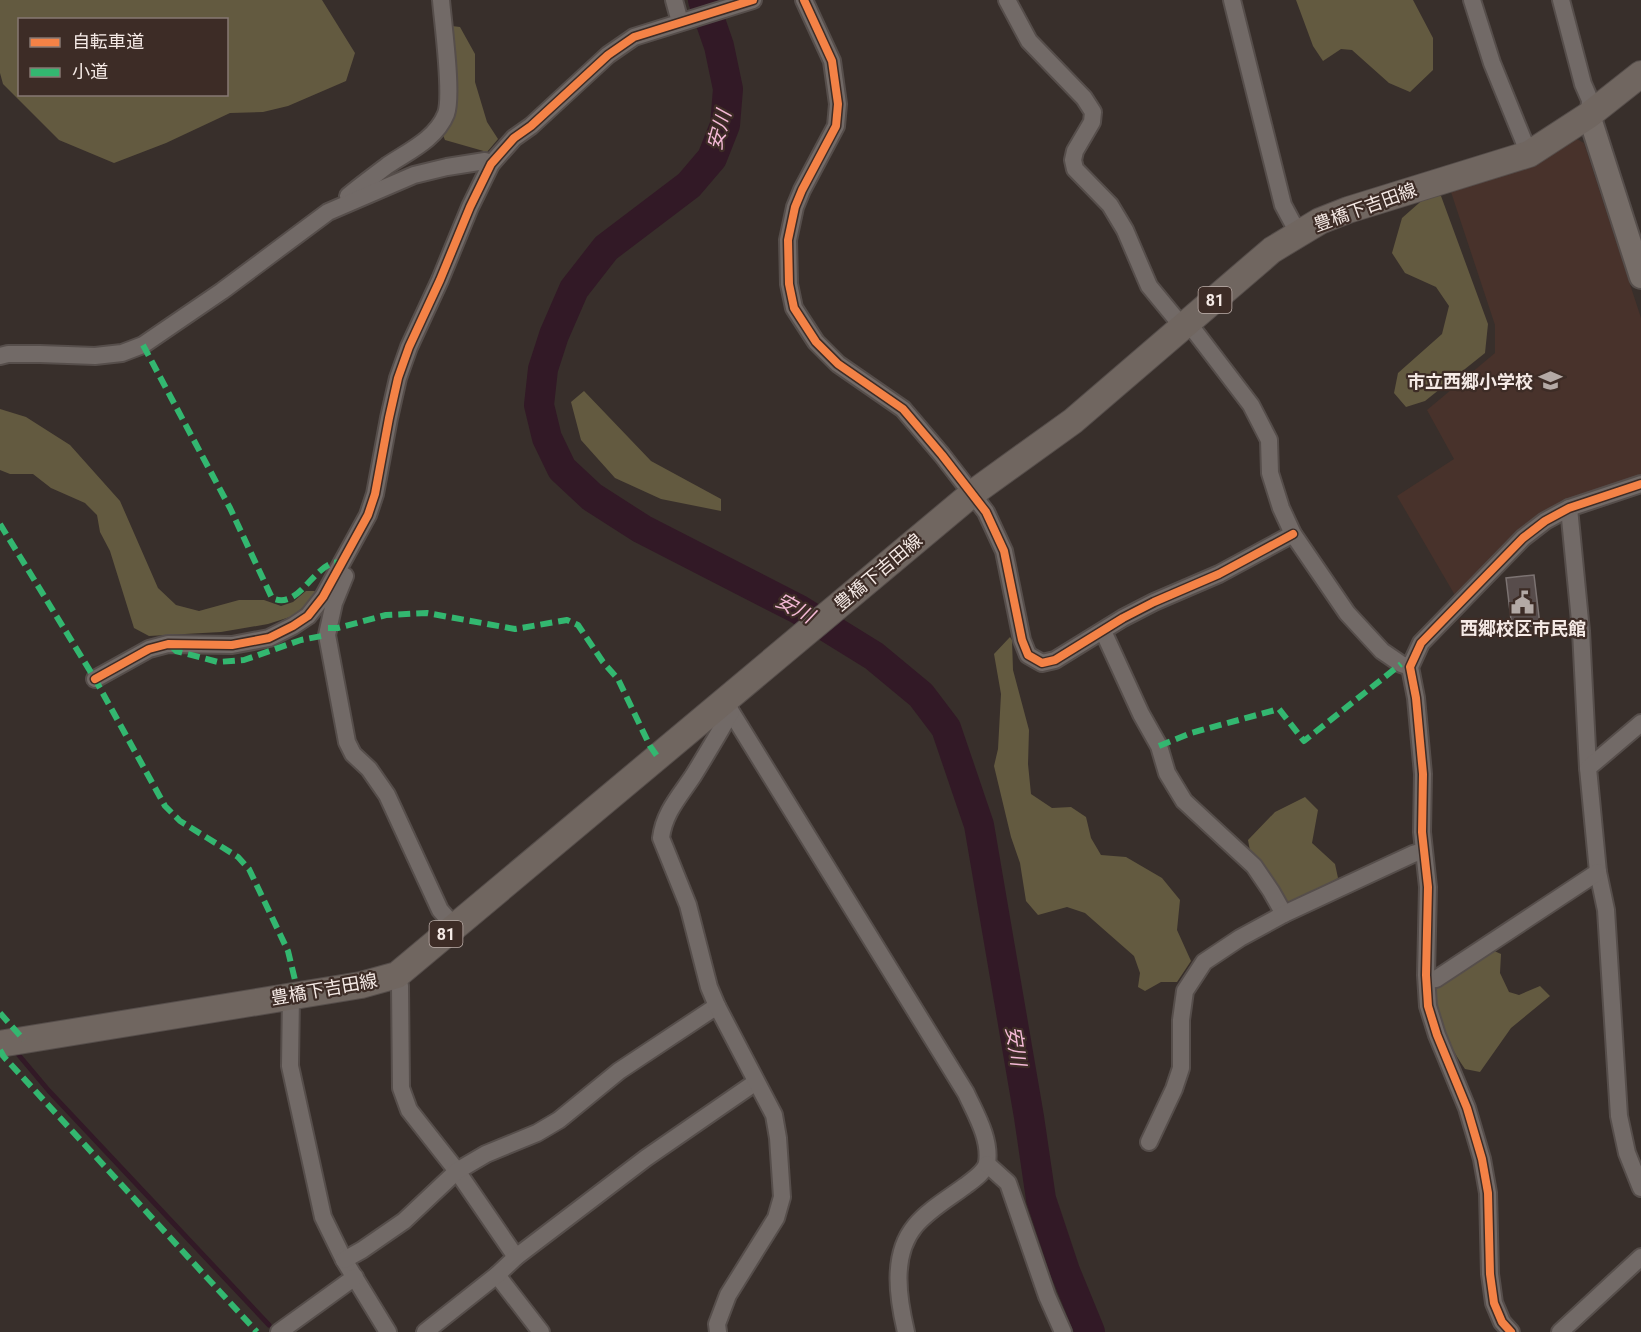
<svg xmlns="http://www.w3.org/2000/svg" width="1641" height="1332" font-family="Roboto,'Noto Sans JP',sans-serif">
	<rect width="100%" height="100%" fill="#382f2b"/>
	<!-- built -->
	<polygon fill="#48322b" points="1577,139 1584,143 1641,318 1641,478 1564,503 1456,597 1397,496 1454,459 1427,410 1495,353 1495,325 1451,192 1526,165"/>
	<!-- forest -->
	<g fill="#635a40" fill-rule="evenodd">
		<path d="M0 0H322L355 53 346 81 288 106 263 112 230 113 166 143 114 163 59 140 3 84 0 73ZM20 20H226V94H20Z"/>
		<polygon points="1296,0 1413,0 1433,38 1433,70 1410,92 1389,83 1352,50 1341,49 1323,61 1313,46"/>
		<polygon points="452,26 460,27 475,54 475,82 487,122 498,139 487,152 445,140 442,133 453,115 457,85"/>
		<polygon points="1427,196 1441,196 1488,324 1485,353 1425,401 1406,407 1394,393 1398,373 1442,334 1449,306 1436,287 1405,273 1392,253 1402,218"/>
		<polygon points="584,391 651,461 721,499 721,511 661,499 615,478 581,440 571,402"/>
		<polygon points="0,409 26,417 70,445 120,501 158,588 176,605 199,611 239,600 264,600 281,606 293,602 306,591 315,591 311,600 293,616 268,624 221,632 149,636 134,628 110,551 100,532 97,515 85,503 51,488 33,474 10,474 0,470"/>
		<polygon points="1010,637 1012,640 1013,670 1029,730 1028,764 1031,794 1052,808 1071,807 1086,817 1091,838 1101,855 1126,857 1162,878 1180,900 1177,930 1191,961 1177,982 1161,982 1145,991 1138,987 1140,973 1134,956 1085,913 1067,907 1038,915 1026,901 1020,863 1011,837 994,766 998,749 1001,694 994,654"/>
		<polygon points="1305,797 1318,810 1312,843 1335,864 1338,878 1293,905 1284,903 1251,856 1248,840 1275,812"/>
		<path d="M1492 950 1501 954 1500 973 1509 992 1519 995 1540 986 1550 996 1511 1028 1480 1072 1465 1069C1448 1045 1438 1018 1434 989 1452 973 1474 965 1492 950Z"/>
	</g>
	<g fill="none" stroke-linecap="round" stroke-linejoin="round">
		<!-- stream -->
		<polyline stroke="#321926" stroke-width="5" points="17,1053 49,1091 269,1325"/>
		<!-- river -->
		<polyline stroke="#321926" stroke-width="30" points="703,0 719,46 728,89 725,125 712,158 689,185 606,248 574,289 554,335 543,369 539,405 547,438 562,469 592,497 642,529 798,609 874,656 921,695 946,728 979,825 1029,1117 1041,1199 1065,1271 1090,1332"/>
	</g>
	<!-- building -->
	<polygon fill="#574c4b" stroke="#7c7372" stroke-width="1.5" points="1534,575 1540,625 1512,628 1506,578"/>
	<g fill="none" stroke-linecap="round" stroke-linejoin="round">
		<defs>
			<g id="street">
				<polyline points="674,0 680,22"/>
				<polyline points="804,0 832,61 838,104 836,126 802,190 795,207 788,240 789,284 794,308 816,342 838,364 903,409 942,455 986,512 1004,551 1022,640 1028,655 1042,663 1055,660 1123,618 1154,602 1219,574 1293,534"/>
				<polyline points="1007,0 1029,41 1084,98 1093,112 1092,122 1075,151 1073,160 1075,169 1110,205 1125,230 1149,286 1177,320 1193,329 1251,405 1269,440 1270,473 1281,508 1293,534 1347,613 1382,651 1401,664 1410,667"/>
				<polyline points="1232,0 1283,205 1298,233"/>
				<polyline points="1472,0 1492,63 1529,154"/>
				<polyline points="1561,0 1583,84 1590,100 1589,115"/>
				<path d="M348 196C361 185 375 175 388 165 409 151 436 139 446 114 453 95 443 24 441 0"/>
				<polyline points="0,356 8,354 40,354 95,356 122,353 143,345 222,291 328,212 414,175 447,167 485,161 491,164"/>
				<polyline points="1569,508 1581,631 1588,768"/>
				<polyline points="345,576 334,603 327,635 347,742 353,754 369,769 387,795 440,910 454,926"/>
				<polyline points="1103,631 1141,714 1159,746 1167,773 1184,801 1254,866 1271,891 1284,914"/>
				<polyline points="95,679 149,649 168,644 232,645 269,638 293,626 308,616 323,597 368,515 375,494 389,418 398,378 409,347 440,280 470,207 491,164 514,138 531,126 608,55 634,37 753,0"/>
				<path d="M725 702 966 1093C975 1113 991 1139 987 1163 985 1172 973 1180 965 1186 949 1198 928 1210 915 1226 891 1255 898 1298 906 1332"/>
				<polyline points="1641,723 1588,768 1598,872 1606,910 1619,1116 1627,1153 1641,1188"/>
				<polyline points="397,975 400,986 401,1088 409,1110 457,1171 516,1257"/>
				<polyline points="1427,980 1436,979 1598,872"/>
				<polyline points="291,995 290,1066 323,1217 344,1260 388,1332"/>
				<polyline points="1149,1142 1174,1089 1181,1068 1181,1020 1185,991 1204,962 1240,938 1284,914 1413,854 1423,851"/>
				<polyline points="987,1164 1008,1183 1047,1296 1063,1332"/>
				<polyline points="344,1260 362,1250 404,1221 457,1171 486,1154 537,1133 559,1120 619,1071 717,1006"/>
				<polyline points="497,1275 541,1332"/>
				<polyline points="279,1332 355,1277"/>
				<polyline points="425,1332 497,1275 516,1257 646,1158 756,1082"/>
				<path d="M718 1332 717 1324 728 1295 776 1218 782 1197 778 1138 774 1115 717 1006 709 987 688 905 661 838C664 813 679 797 693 776 706 755 719 733 731 712"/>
				<polyline points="1511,1332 1502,1322 1494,1303 1490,1274 1488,1193 1482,1159 1467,1108 1437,1035 1428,1006 1426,975 1428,887 1422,832 1423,774 1416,698 1410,667 1421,643 1523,538 1545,521 1569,508 1641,484"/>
				<polyline points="1560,1332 1641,1257"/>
			</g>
			<polyline id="secondary" points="1589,115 1641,277"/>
			<polyline id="primary" points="0,1044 361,985 397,975 973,493 1073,421 1272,250 1320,221 1348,210 1529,154 1589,115 1641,74"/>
		</defs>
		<!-- street casing -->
		<use href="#street" stroke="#564e4b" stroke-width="20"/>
		<!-- secondary casing -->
		<use href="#secondary" stroke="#564e4b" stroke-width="26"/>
		<!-- primary casing -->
		<use href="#primary" stroke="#564e4b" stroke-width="28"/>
		<!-- street -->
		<use href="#street" stroke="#726a67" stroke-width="16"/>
		<!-- secondary -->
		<use href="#secondary" stroke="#766d68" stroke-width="22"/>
		<!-- primary -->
		<use href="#primary" stroke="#706660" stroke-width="26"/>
		<!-- quiet -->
		<g stroke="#33b770" stroke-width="6" stroke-dasharray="12 6" stroke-linecap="butt">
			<path d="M143 345 230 508 272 598C297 610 311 570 333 563 336 562 339 563 342 562"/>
			<polyline points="0,524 95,679 165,806 180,821 238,857 249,869 288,951 295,980 291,995"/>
			<polyline points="328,628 338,628 386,615 427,613 515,629 567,620 578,625 603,662 618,679 650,746 657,756"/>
			<polyline points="172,647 176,651 218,662 244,660 301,640 327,635"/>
			<polyline points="1159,746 1191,733 1279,709 1304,741 1401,664"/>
			<polyline points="0,1013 24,1040"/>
			<polyline points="0,1050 4,1057 257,1332"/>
		</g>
		<defs>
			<g id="cycleway">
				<polyline points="804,0 832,61 838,104 836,126 802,190 795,207 788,240 789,284 794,308 816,342 838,364 903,409 942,455 986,512 1004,551 1022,640 1028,655 1042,663 1055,660 1123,618 1154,602 1219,574 1293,534"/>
				<polyline points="95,679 149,649 168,644 232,645 269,638 293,626 308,616 323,597 368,515 375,494 389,418 398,378 409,347 440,280 470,207 491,164 514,138 531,126 608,55 634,37 753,0"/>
				<polyline points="1511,1332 1502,1322 1494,1303 1490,1274 1488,1193 1482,1159 1467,1108 1437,1035 1428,1006 1426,975 1428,887 1422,832 1423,774 1416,698 1410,667 1421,643 1523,538 1545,521 1569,508 1641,484"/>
			</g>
		</defs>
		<!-- cycleway casing -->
		<use href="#cycleway" stroke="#3d2c26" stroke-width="11"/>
		<!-- cycleway -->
		<use href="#cycleway" stroke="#f48246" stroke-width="8"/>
	</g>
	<!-- icons -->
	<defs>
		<symbol id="school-bare" viewBox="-9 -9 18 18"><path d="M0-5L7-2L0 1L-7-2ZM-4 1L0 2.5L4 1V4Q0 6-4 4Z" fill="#b3a9a5" stroke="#3d2c26" stroke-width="2.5" paint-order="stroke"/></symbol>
		<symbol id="civic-bare" viewBox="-9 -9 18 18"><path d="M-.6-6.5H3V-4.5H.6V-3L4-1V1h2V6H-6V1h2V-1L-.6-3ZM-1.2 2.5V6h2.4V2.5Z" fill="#b3a9a5" stroke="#3d2c26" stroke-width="2.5" paint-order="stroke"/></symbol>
	</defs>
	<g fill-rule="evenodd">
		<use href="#school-bare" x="1534" y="364" width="33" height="33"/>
		<use href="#civic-bare" x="1506" y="586" width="33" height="33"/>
	</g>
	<g text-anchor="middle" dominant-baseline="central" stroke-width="4.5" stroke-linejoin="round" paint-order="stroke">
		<!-- shield labels -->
		<g fill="#3d2c26" stroke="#beb1ac" stroke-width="1.5">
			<rect x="1198.5" y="287" width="33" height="26" rx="4.5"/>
			<rect x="429.5" y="921" width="33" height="26" rx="4.5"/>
		</g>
		<g font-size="16" font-weight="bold" fill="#f5eae6">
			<text x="1215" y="300">81</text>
			<text x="446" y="934">81</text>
		</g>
		<!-- street labels -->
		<g font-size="18" fill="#f5eae6" stroke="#3d2c26">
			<text transform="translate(1365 207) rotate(-20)">豊橋下吉田線</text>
			<text transform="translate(878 572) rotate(-40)">豊橋下吉田線</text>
			<text transform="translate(324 989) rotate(-10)">豊橋下吉田線</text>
		</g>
		<!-- poi labels -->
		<g font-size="18" font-weight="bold" fill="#f5eae6" stroke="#3d2c26" text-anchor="end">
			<text x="1533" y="381">市立西郷小学校</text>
			<text x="1523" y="628" text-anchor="middle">西郷校区市民館</text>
		</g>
		<!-- water labels -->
		<g font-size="20" font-style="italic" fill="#f4b9d6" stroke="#3d2c26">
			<text transform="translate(719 130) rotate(-75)">安川</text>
			<text transform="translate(795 608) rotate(29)">安川</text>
			<text transform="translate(1016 1046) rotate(81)">安川</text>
		</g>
	</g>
	<!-- legend -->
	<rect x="18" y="18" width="210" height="78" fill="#3d2c26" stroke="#877873" stroke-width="1.5"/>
	<rect x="30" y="38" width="30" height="9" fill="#f48246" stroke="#877873" stroke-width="1.5"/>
	<text x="72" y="48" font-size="18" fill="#f5eae6">自転車道</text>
	<rect x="30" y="68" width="30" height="9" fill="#33b770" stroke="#877873" stroke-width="1.5"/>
	<text x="72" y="78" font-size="18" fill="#f5eae6">小道</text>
</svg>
